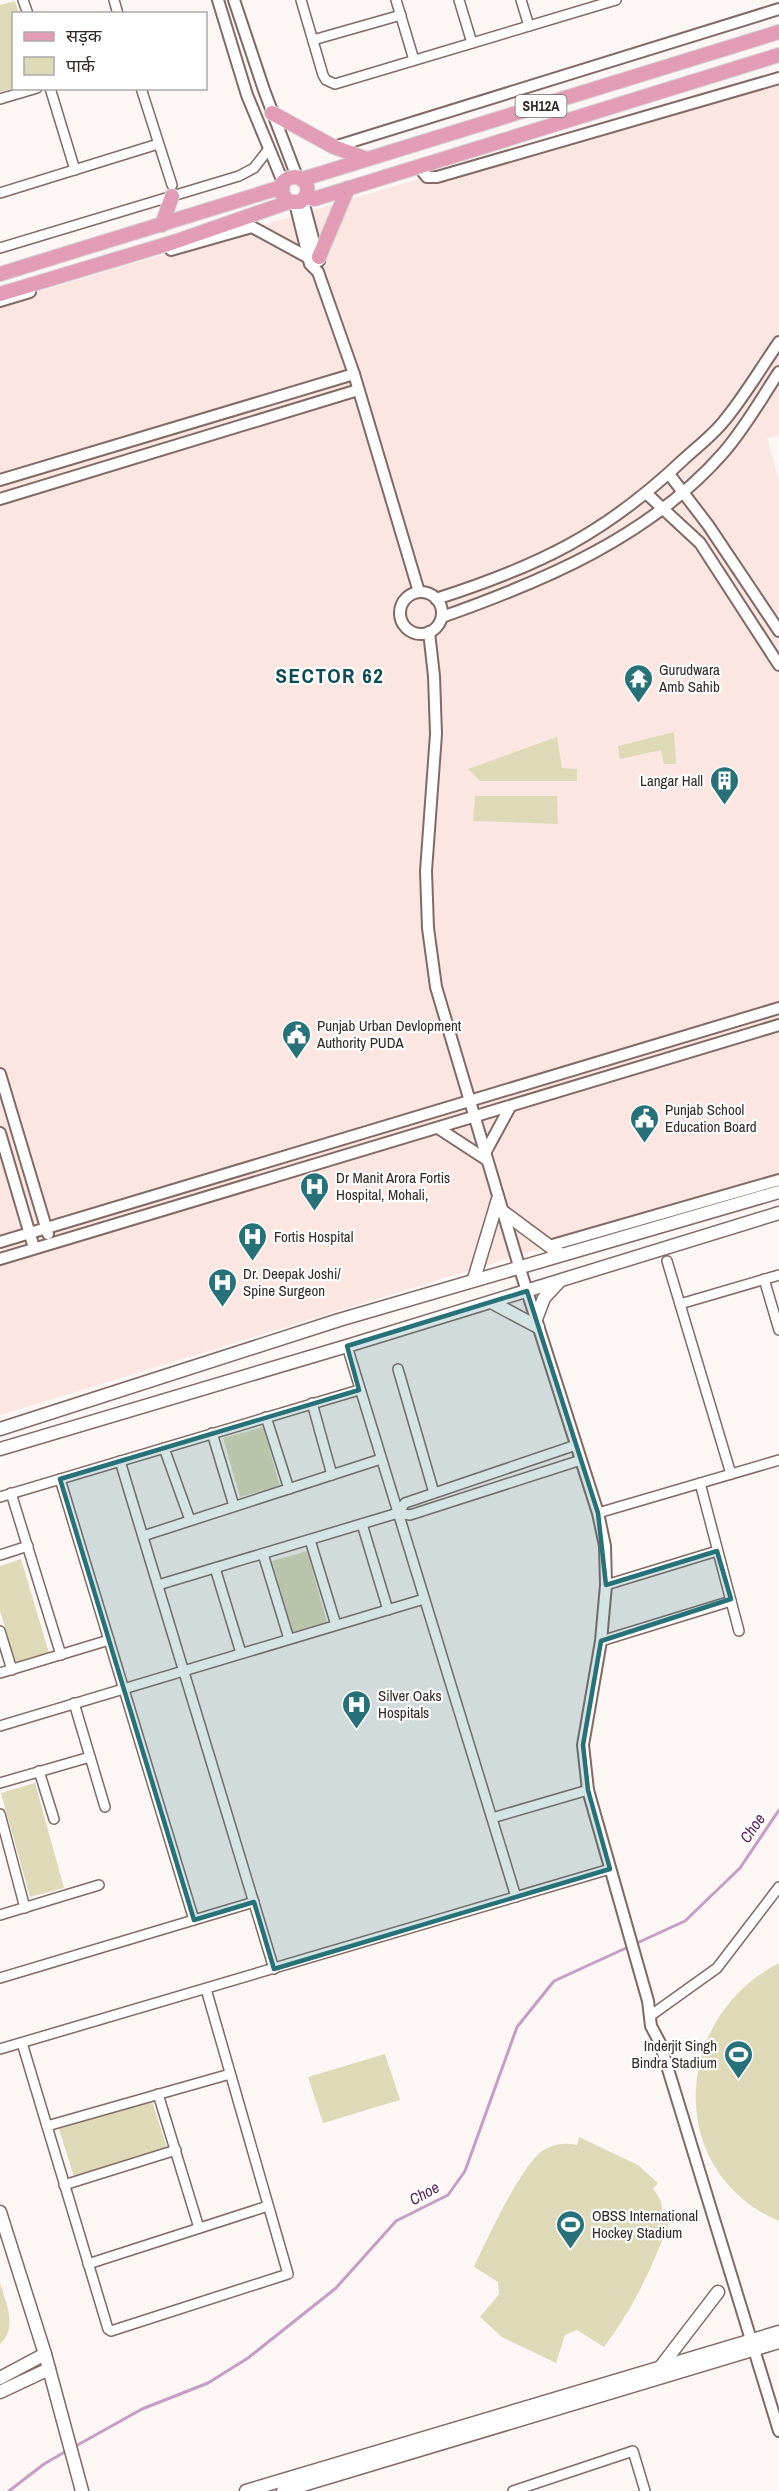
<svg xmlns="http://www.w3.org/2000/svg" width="779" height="2491" font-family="'Archivo Narrow','Noto Sans Devanagari',sans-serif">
	<rect width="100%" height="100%" fill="#fcf6f5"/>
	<!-- built -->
	<polygon fill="#fbe6e1" points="779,72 779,435 767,439 779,480 779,1175 0,1415 0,303"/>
	<!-- green -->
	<g fill="#dedab7">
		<polygon points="15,1 19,13 14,14 13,88 0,92 0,5"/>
		<polygon points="674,732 676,764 664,764 661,750 620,759 618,746"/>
		<polygon points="557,737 562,768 577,769 577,781 480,781 468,769"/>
		<polygon points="475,796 557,796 558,824 473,821"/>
		<polygon points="263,1427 280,1486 240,1497 223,1438"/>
		<polygon points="307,1551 327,1622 293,1632 272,1561"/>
		<polygon points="21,1559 49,1653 16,1663 0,1611 0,1566"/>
		<polygon points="35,1783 64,1888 30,1897 1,1793"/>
		<path d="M779 1963V2221C664 2172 672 2017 779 1963Z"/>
		<polygon points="385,2054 400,2100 323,2123 308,2077"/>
		<polygon points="152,2101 167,2148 74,2177 59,2129"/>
		<path d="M579 2137 638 2165 658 2183 653 2189C662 2200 664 2207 661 2221L669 2223C651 2270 634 2307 604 2347L577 2330 565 2335 556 2363 502 2337 480 2317 499 2294 498 2282 474 2267C486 2241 520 2168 541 2152 551 2144 565 2142 577 2145Z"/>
		<path d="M0 2283C6 2303 18 2327 0 2344Z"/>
	</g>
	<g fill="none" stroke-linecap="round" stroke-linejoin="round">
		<!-- stream -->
		<g stroke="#c69dc6" stroke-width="3">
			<polyline points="74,2447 142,2409 208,2383 248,2358 336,2288 396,2221 448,2195 465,2171 517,2027 554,1981 685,1921 740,1868 779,1810"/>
			<polyline points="9,2491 44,2464 68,2450"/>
		</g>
		<defs>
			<g id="minor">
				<polyline points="23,0 28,14"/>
				<polyline points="114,0 118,14"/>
				<polyline points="301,0 323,75 326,80 335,84 616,0"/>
				<polyline points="396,0 414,60"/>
				<polyline points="459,0 472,43"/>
				<polyline points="521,0 529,26"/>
				<polyline points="313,40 401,15"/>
				<polyline points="50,88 75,170"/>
				<polyline points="141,88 172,185"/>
				<polyline points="0,99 37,88"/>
				<polyline points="0,193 158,144"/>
				<polyline points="0,248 239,176 254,168 268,150"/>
				<polyline points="667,1261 731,1474"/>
				<polyline points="764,1279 779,1330"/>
				<polyline points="680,1304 779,1275"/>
				<polyline points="347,1346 516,1897"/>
				<polyline points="398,1369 434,1493"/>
				<polyline points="312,1403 332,1475"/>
				<polyline points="266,1417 289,1489"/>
				<polyline points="212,1433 234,1506"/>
				<polyline points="164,1448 190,1520"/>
				<polyline points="120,1461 274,1969"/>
				<polyline points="60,1479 194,1920"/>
				<polyline points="11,1493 61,1655"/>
				<polyline points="0,1497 359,1390"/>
				<polyline points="398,1513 405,1503 576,1445"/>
				<polyline points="598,1513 779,1460"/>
				<polyline points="362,1524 388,1610"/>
				<polyline points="143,1536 381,1459"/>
				<polyline points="310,1540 336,1625"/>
				<polyline points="263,1554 289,1639"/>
				<polyline points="0,1555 28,1546"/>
				<polyline points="215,1568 241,1653"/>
				<polyline points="158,1585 398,1513 410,1515 581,1460"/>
				<polyline points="606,1585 717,1551"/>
				<polyline points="731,1601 739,1631"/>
				<polyline points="0,1631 12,1670"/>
				<polyline points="601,1641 731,1601 700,1483"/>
				<polyline points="0,1673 109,1640"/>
				<polyline points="74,1703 105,1807"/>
				<polyline points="0,1726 424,1599"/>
				<polyline points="39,1771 54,1819"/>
				<polyline points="0,1783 90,1757"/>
				<polyline points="0,1814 25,1908"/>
				<polyline points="492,1818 588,1790"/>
				<polyline points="0,1915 99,1885"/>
				<polyline points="0,1978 254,1902"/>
				<polyline points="650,2016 717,1968 779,1887"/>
				<polyline points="22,2043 108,2329 111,2331 288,2274 206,1989"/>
				<polyline points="0,2049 610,1869"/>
				<polyline points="158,2094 199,2228"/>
				<polyline points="47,2126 230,2074"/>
				<polyline points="64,2185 176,2150"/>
				<polyline points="88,2264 268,2206"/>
				<polyline points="513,2491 633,2451 645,2491"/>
			</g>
			<g id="tertiary">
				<polyline points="218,0 247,95 283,182"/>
				<polyline points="234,0 264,90 297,177"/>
				<polyline points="334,147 779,9"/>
				<polyline points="418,166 427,177 437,177 779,78"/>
				<polyline points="303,201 319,261"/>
				<polyline points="295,203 310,264 318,272 354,374 419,592"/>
				<polyline points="171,250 252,227 309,258"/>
				<polyline points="0,301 30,292"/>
				<polyline points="669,474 708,525 779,631"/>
				<polyline points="0,480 354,374"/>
				<polyline points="647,494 700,543 779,665"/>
				<polyline points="0,499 358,390"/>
				<circle cx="421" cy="613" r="21"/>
				<path d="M436 599C539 566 605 534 684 459 697 447 713 435 724 421 744 397 761 368 779 342"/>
				<path d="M442 617C544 581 651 536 724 452 745 428 761 399 779 372"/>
				<polyline points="429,632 434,676 436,734 426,871 428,928 436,987 519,1266 598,1513 605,1546 606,1585 601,1641 583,1745 588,1790 648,2001 651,2026 660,2043 779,2431"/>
				<polyline points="0,1074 48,1234"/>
				<polyline points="438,1128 487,1160"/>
				<polyline points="0,1133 34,1248"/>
				<polyline points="485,1153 510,1107"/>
				<polyline points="0,1242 779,1008"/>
				<polyline points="549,1246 779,1180"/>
				<polyline points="0,1259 779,1025"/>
			</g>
			<g id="secondary">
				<polyline points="502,1211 560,1254"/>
				<polyline points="474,1279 498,1199"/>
				<polyline points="491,1302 538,1327"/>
				<polyline points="536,1319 544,1298 558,1283"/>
				<polyline points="0,1429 339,1320 779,1192"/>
				<polyline points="0,1449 347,1346 779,1213"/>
				<polyline points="0,2212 45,2354 82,2491"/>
				<polyline points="659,2369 718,2292"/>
				<polyline points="0,2378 45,2354"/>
				<polyline points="0,2392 49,2369"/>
				<polyline points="246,2491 779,2332"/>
				<polyline points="283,2491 779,2342"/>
			</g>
			<g id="primary">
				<polyline points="272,113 334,147 367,159"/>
				<polyline points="303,179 779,32"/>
				<polyline points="306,197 314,199 779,55"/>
				<polyline points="162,225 172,196"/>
				<polyline points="319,257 348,188"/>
				<polyline points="0,274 282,187"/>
				<path d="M0 294 174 242 289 202H300C318 190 300 167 283 182L282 194 289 202"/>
			</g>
		</defs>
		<!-- minor casing -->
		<use href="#minor" stroke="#816a64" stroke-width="12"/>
		<!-- tertiary casing -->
		<use href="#tertiary" stroke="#816a64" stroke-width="14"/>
		<!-- secondary casing -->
		<use href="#secondary" stroke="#816a64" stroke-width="15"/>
		<!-- primary casing -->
		<use href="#primary" stroke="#d6d4d4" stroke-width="16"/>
		<!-- minor -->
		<use href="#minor" stroke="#fff" stroke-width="9"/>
		<!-- tertiary -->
		<use href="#tertiary" stroke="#fff" stroke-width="10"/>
		<!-- secondary -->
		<use href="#secondary" stroke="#fff" stroke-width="12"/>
		<!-- primary -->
		<use href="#primary" stroke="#e39cb6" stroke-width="14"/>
	</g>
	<!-- marked area -->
	<path fill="#277178" fill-opacity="0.2" stroke="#277178" stroke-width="4.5" stroke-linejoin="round" d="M527 1291 598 1513 606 1585 717 1551 731 1599 601 1641 583 1745 588 1790 610 1869 274 1969 254 1902 194 1920 60 1479 359 1390 347 1346Z"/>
	<!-- icons -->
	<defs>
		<symbol id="temple-pin" viewBox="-11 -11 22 30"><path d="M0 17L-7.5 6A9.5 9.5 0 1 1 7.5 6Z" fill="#277178" stroke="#fff"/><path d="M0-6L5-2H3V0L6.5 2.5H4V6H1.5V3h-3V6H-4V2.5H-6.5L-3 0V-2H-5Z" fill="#fff"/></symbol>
		<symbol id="building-pin" viewBox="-11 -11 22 30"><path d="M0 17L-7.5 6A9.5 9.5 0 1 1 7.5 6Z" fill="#277178" stroke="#fff"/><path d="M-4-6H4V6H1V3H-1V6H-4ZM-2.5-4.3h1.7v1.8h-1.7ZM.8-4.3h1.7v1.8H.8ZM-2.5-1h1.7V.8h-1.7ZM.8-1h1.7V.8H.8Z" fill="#fff"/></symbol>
		<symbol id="civic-pin" viewBox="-11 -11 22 30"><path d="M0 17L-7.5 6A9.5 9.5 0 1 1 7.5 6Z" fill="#277178" stroke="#fff"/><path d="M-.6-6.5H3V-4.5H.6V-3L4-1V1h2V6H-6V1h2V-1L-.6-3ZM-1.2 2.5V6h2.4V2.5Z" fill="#fff"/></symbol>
		<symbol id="hospital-pin" viewBox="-11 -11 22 30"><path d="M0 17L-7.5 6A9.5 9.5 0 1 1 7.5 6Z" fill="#277178" stroke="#fff"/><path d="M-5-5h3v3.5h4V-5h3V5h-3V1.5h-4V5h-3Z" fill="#fff"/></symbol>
		<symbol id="stadium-pin" viewBox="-11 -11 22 30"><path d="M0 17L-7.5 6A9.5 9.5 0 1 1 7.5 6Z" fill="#277178" stroke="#fff"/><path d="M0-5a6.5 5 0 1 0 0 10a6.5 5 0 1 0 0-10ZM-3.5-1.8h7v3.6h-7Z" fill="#fff"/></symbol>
	</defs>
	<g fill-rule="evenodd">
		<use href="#temple-pin" x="622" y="662" width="33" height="45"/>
		<use href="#building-pin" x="708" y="764" width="33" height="45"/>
		<use href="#civic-pin" x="280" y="1018" width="33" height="45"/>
		<use href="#civic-pin" x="628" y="1102" width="33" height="45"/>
		<use href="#hospital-pin" x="298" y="1170" width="33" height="45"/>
		<use href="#hospital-pin" x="236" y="1220" width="33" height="45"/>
		<use href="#hospital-pin" x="206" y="1266" width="33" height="45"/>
		<use href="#hospital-pin" x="340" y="1688" width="33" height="45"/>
		<use href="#stadium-pin" x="722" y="2038" width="33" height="45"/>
		<use href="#stadium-pin" x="554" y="2208" width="33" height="45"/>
	</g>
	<g text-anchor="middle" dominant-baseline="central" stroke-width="4.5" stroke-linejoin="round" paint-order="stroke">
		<!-- shield labels -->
		<rect fill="#fff" stroke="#706967" stroke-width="1.5" x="515.5" y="95" width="51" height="22" rx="4.5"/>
		<g font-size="14" font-weight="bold" fill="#332926">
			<text x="541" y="106">SH12A</text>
		</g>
		<!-- poi labels -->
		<g font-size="15" fill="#332926" stroke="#fff" text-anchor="start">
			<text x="659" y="669">Gurudwara<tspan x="659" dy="17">Amb Sahib</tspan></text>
			<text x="703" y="780" text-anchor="end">Langar Hall</text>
			<text x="317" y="1025">Punjab Urban Devlopment<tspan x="317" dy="17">Authority PUDA</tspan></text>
			<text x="665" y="1109">Punjab School<tspan x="665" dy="17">Education Board</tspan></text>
			<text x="336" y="1177">Dr Manit Arora Fortis<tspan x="336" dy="17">Hospital, Mohali,</tspan></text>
			<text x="274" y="1236">Fortis Hospital</text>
			<text x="243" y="1273">Dr. Deepak Joshi/<tspan x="243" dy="17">Spine Surgeon</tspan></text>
			<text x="378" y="1695">Silver Oaks<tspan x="378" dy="17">Hospitals</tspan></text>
			<text x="717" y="2045" text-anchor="end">Inderjit Singh<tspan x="717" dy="17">Bindra Stadium</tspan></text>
			<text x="592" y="2215">OBSS International<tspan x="592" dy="17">Hockey Stadium</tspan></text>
		</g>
		<!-- water labels -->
		<g font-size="16" font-style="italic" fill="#5a285c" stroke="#fff">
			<text transform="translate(752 1828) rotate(-56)">Choe</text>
			<text transform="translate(424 2193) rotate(-29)">Choe</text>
		</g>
		<!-- district labels -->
		<g font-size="21" font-weight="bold" letter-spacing="1.5" fill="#0d4c51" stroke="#fff">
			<text x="330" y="675">SECTOR 62</text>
		</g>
	</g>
	<!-- legend -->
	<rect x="12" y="12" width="195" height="78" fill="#ffffff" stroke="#ada9a8" stroke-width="1.5"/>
	<rect x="24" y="32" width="30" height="9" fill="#e39cb6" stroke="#ada9a8" stroke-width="1.5"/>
	<text x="66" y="42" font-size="18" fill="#332926">सड़क</text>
	<rect x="24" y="57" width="30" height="18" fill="#dedab7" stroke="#ada9a8" stroke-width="1.5"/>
	<text x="66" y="72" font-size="18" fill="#332926">पार्क</text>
</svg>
